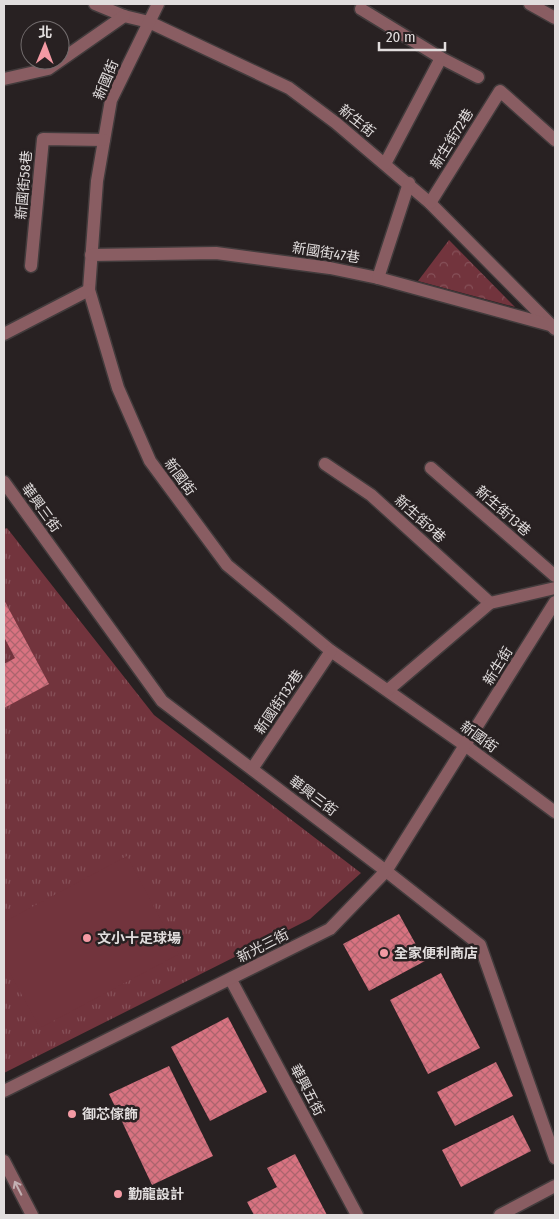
<svg xmlns="http://www.w3.org/2000/svg" width="559" height="1219" font-family="'Fira Sans Condensed','Noto Sans TC',sans-serif">
	<defs>
		<pattern id="grass-tufts" width="24" height="20" patternUnits="userSpaceOnUse" patternTransform="scale(1.25)"><rect width="24" height="20" fill="#72343d"/><path d="M3 7l-1-3M5 7V3M7 7l1-3M15 17l-1-3M17 17v-4M19 17l1-3" fill="none" stroke="#865159"/></pattern>
		<pattern id="park-crowns" width="20" height="18" patternUnits="userSpaceOnUse" patternTransform="scale(1.25)"><rect width="20" height="18" fill="#72343d"/><path d="M2 6a3 3 0 1 1 6 0M12 15a3 3 0 1 1 6 0" fill="none" stroke="#865159"/></pattern>
		<pattern id="building-cross-hatch" width="8" height="8" patternUnits="userSpaceOnUse" patternTransform="scale(1.25)"><rect width="8" height="8" fill="#d87381"/><path d="M0 0l8 8M0 8l8-8" fill="none" stroke="#ac646e"/></pattern>
	</defs>
	<rect width="100%" height="100%" fill="#282122"/>
	<!-- grass -->
	<polygon fill="url(#grass-tufts)" points="7,528 154,715 361,873 310,919 4,1073 4,529"/>
	<!-- park -->
	<polygon fill="url(#park-crowns)" points="449,240 515,307 418,281"/>
	<!-- pitch -->
	<polygon fill="#72343d" points="127,856 179,954 40,1028 4,962 4,922"/>
	<!-- building -->
	<g fill="url(#building-cross-hatch)">
		<polygon points="4,600 49,684 4,708 4,664 15,658 4,637"/>
		<polygon points="399,914 425,961 369,991 343,944"/>
		<polygon points="441,973 480,1048 428,1074 390,1000"/>
		<polygon points="228,1017 267,1092 210,1121 171,1047"/>
		<polygon points="496,1062 513,1096 455,1126 437,1092"/>
		<polygon points="169,1066 213,1156 152,1185 109,1094"/>
		<polygon points="513,1115 531,1151 461,1187 442,1150"/>
		<polygon points="295,1154 327,1215 254,1215 247,1202 277,1187 267,1168"/>
	</g>
	<g fill="none" stroke-linecap="round" stroke-linejoin="round">
		<defs>
			<g id="minor">
				<polyline points="95,4 124,16 149,22 289,88 336,123 430,203 555,329"/>
				<polyline points="158,4 111,100 97,181 89,290 118,388 150,461 227,565 331,651 466,746 555,812"/>
				<polyline points="530,4 555,18"/>
				<polyline points="361,9 441,58 478,77"/>
				<polyline points="4,79 48,69 124,16"/>
				<polyline points="385,164 441,58"/>
				<polyline points="430,203 500,91 555,140"/>
				<polyline points="91,255 216,253 330,268 378,278 550,325"/>
				<polyline points="31,266 43,139 104,140"/>
				<polyline points="378,278 409,183"/>
				<polyline points="4,334 89,290"/>
				<polyline points="325,464 371,495 490,603"/>
				<polyline points="431,468 555,576"/>
				<polyline points="4,482 162,701 386,871 480,945 555,1158"/>
				<polyline points="388,690 490,603 555,588"/>
				<polyline points="252,769 331,651"/>
				<polyline points="231,980 357,1215"/>
				<polyline points="4,1091 330,929 386,871 555,602"/>
				<polyline points="4,1161 32,1215"/>
				<polyline points="500,1215 555,1186"/>
			</g>
		</defs>
		<!-- minor casing -->
		<use href="#minor" stroke="#423b3c" stroke-width="15"/>
		<!-- minor -->
		<use href="#minor" stroke="#895d62" stroke-width="12"/>
	</g>
	<!-- one-way arrows -->
	<defs><path id="oneway-shaft" d="M-6 0H5M1.5-3L5.5 0L1.5 3" fill="none" stroke-width="1.6" stroke-linecap="round" stroke-linejoin="round" transform="scale(1.25)"/></defs>
	<use stroke="#c2b0b2" href="#oneway-shaft" transform="translate(18 1188) rotate(-117)"/>
	<!-- markers -->
	<g fill="#f49aa4" stroke="#282122" stroke-width="2">
		<circle cx="87" cy="938" r="5"/>
		<circle cx="384" cy="953" r="5"/>
		<circle cx="72" cy="1114" r="5"/>
		<circle cx="118" cy="1194" r="5"/>
	</g>
	<g text-anchor="middle" dominant-baseline="central" stroke-width="5" stroke-linejoin="round" paint-order="stroke">
		<!-- street labels -->
		<g font-size="14" fill="#e1dddd" stroke="#282122">
			<text transform="translate(106 80) rotate(-67)">新國街</text>
			<text transform="translate(357 121) rotate(39)">新生街</text>
			<text transform="translate(452 139) rotate(-58)">新生街72巷</text>
			<text transform="translate(24 185) rotate(-85)">新國街58巷</text>
			<text transform="translate(326 253) rotate(9)">新國街47巷</text>
			<text transform="translate(180 477) rotate(54)">新國街</text>
			<text transform="translate(41 508) rotate(54)">華興三街</text>
			<text transform="translate(503 511) rotate(41)">新生街13巷</text>
			<text transform="translate(420 519) rotate(42)">新生街9巷</text>
			<text transform="translate(498 666) rotate(-58)">新生街</text>
			<text transform="translate(279 702) rotate(-56)">新國街132巷</text>
			<text transform="translate(479 737) rotate(36)">新國街</text>
			<text transform="translate(313 796) rotate(37)">華興三街</text>
			<text transform="translate(263 946) rotate(-27)">新光三街</text>
			<text transform="translate(307 1090) rotate(62)">華興五街</text>
		</g>
		<!-- poi labels -->
		<g font-size="14" font-weight="bold" fill="#e1dddd" stroke="#282122" text-anchor="start">
			<text x="97" y="938">文小十足球場</text>
			<text x="394" y="953">全家便利商店</text>
			<text x="82" y="1114">御芯傢飾</text>
			<text x="128" y="1194">勤龍設計</text>
		</g>
	</g>
	<!-- border -->
	<rect width="559" height="1219" fill="none" stroke="#e1dddd" stroke-width="10"/>
	<!-- north arrow -->
	<g transform="translate(45 45) rotate(1)"><circle r="24" fill="#282122" stroke="#726c6d"/>
	<path d="M0-4L9 19L0 12L-9 19Z" fill="#f49aa4"/>
	<text y="-8" font-size="14" font-weight="bold" text-anchor="middle" fill="#e1dddd">北</text>
	</g>
	<!-- scale -->
	<path d="M379 42v8h66v-8" fill="none" stroke="#e1dddd" stroke-width="2.5"/>
	<text x="386" y="42" font-size="15" fill="#e1dddd" stroke="#282122" stroke-width="4" paint-order="stroke">20 m</text>
</svg>
